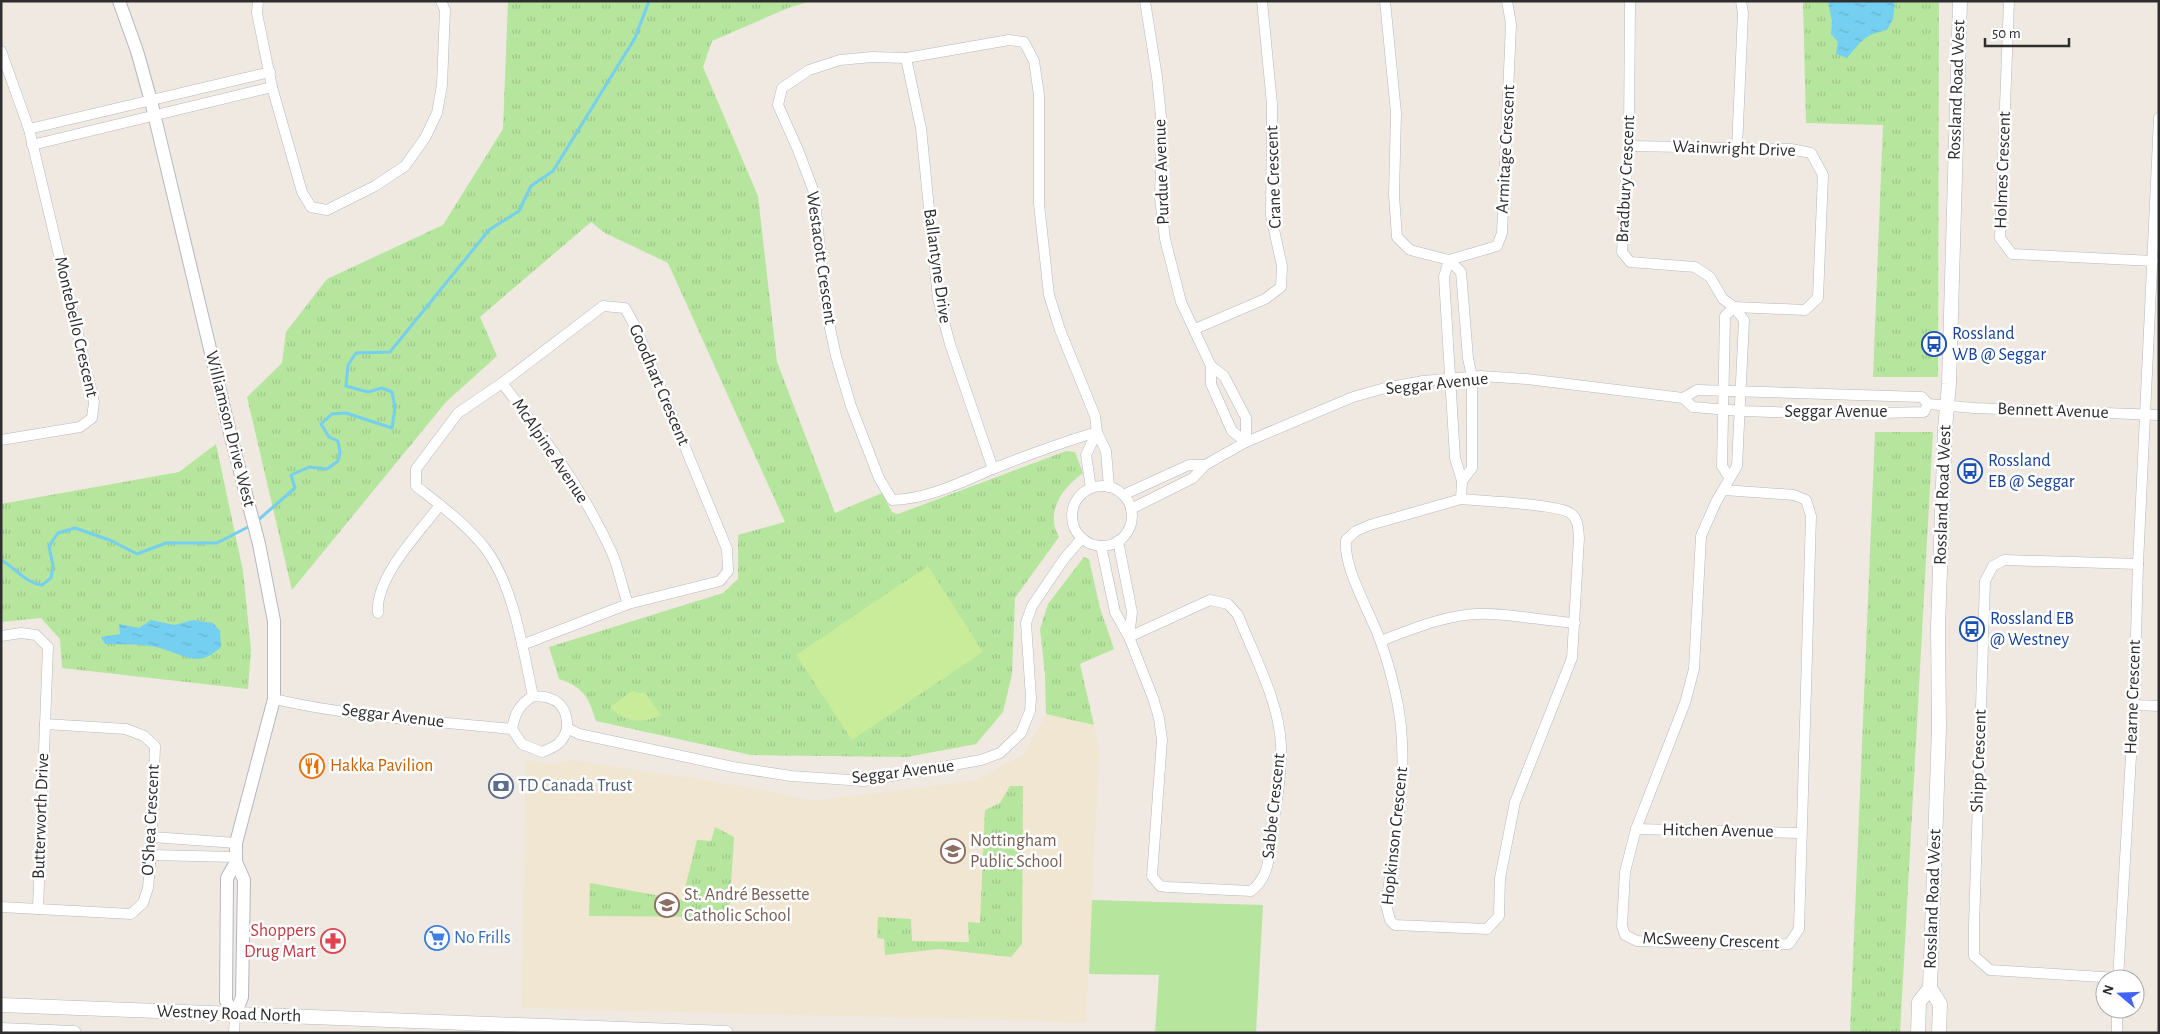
<svg xmlns="http://www.w3.org/2000/svg" width="2160" height="1034" font-family="'Alegreya Sans',sans-serif">
	<defs>
		<pattern id="park-tufts" width="24" height="20" patternUnits="userSpaceOnUse" patternTransform="scale(1.25)"><rect width="24" height="20" fill="#b6e59e"/><path d="M3 7l-1-3M5 7V3M7 7l1-3M15 17l-1-3M17 17v-4M19 17l1-3" fill="none" stroke="#9dc588"/></pattern>
		<pattern id="water-ripples" width="26" height="14" patternUnits="userSpaceOnUse" patternTransform="scale(1.25)"><rect width="26" height="14" fill="#75cff0"/><path d="M2 4q2-2 4 0t4 0M15 11q2-2 4 0t4 0" fill="none" stroke="#66b2ce"/></pattern>
	</defs>
	<rect width="100%" height="100%" fill="#efe9e1"/>
	<!-- education -->
	<polygon fill="#f0e6d1" points="1046,714 1094,725 1099,753 1086,1022 521,1008 526,760 552,764 572,760 759,789 813,801 974,781 1024,754"/>
	<!-- grass -->
	<polygon fill="#b6e59e" points="1092,900 1263,905 1256,1033 1155,1033 1159,975 1089,974"/>
	<!-- park -->
	<g fill="url(#park-tufts)">
		<path d="M508 1H811L788 8 712 41 703 67 758 196 777 362 835 513 882 493 892 512 898 514 1066 451 1075 452 1083 473C1068 484 1052 501 1054 522 1054 527 1057 533 1059 537L1015 598 1012 674 1003 712 976 744 907 757 751 755 596 721C589 697 583 687 559 679L549 647 723 593 738 579V535L785 522 668 263 605 233 591 222 480 317 497 356 446 402 292 590 247 397 282 363 286 332 327 279 443 225 503 129Z"/>
		<polygon points="1803,1 1939,1 1938,377 1873,377 1883,125 1806,123"/>
		<polygon points="1875,432 1933,432 1900,1033 1850,1033"/>
		<polygon points="216,444 243,571 251,650 248,689 62,668 60,639 41,618 1,622 1,504 179,472"/>
		<polygon points="1084,557 1089,559 1100,608 1114,649 1080,664 1094,725 1046,714 1045,674 1040,629 1048,604"/>
		<polygon points="1010,786 1023,786 1022,944 1011,957 939,949 885,955 884,939 877,938 878,917 911,919 912,941 969,942 968,922 980,923 985,810 1000,803"/>
		<polygon points="715,827 734,837 729,917 589,916 590,883 682,900 697,840 711,841"/>
	</g>
	<!-- pitch -->
	<g fill="#c9ec9a">
		<polygon points="928,566 983,652 852,740 796,655"/>
		<path d="M632 691 639 693H645L661 715C642 724 625 723 610 707Z"/>
	</g>
	<!-- water -->
	<g fill="url(#water-ripples)">
		<path d="M1828 1H1895L1893 19 1887 30C1863 35 1862 41 1847 58L1836 54 1838 42 1831 34 1832 22Z"/>
		<path d="M151 620 174 625 193 620 213 623 220 631 221 647C197 669 186 655 160 648 143 643 122 645 105 644L101 637 120 634 119 624 139 628Z"/>
	</g>
	<g fill="none" stroke-linecap="round" stroke-linejoin="round">
		<!-- stream -->
		<g stroke="#75cff0" stroke-width="3">
			<polyline points="257,521 295,488 291,475 309,467 327,469 338,461 340,452 338,441 329,437 321,424 332,414 346,413 392,428 395,408 392,392 382,388 368,392 346,386 348,365 356,353 390,352 489,230 519,211 531,186 553,171 635,38 649,1"/>
			<path d="M1 560C16 568 25 583 42 585L51 578 53 566 49 546 58 533 75 528 112 541 137 554 166 543H217L250 526"/>
		</g>
		<defs>
			<g id="minor">
				<polyline points="258,1 257,13 272,87 302,192 311,207 327,210 375,186 405,166 425,138 437,113 442,85 445,10 441,1"/>
				<polyline points="1145,1 1157,77 1162,127 1160,198 1165,239 1181,302 1211,366 1211,384 1232,431 1246,442"/>
				<polyline points="1385,1 1396,113 1394,195 1397,237 1410,250 1449,260 1461,272 1468,358 1472,377 1472,468 1462,481"/>
				<polyline points="1630,1 1629,134 1622,252 1630,262 1695,267 1710,277 1723,299 1734,307 1744,320 1737,466 1716,502 1701,536 1694,669 1685,703 1636,829 1625,872 1622,926 1625,935 1637,941 1770,945 1789,944 1799,929 1811,516 1806,500 1794,495 1724,490"/>
				<polyline points="2009,1 2000,238 2012,254 2153,261"/>
				<polyline points="1,51 29,129 94,402 92,418 80,427 1,440"/>
				<polyline points="906,58 921,128 938,299 950,344 993,469"/>
				<polyline points="29,129 270,72"/>
				<polyline points="32,145 272,87"/>
				<polyline points="1629,146 1791,149 1811,153 1823,175 1818,298 1805,310 1734,307"/>
				<polyline points="1737,148 1743,13 1741,1"/>
				<polyline points="1449,260 1497,246 1502,233 1511,24 1507,1"/>
				<polyline points="1449,260 1444,277 1455,458 1462,481 1461,499"/>
				<polyline points="1195,329 1265,299 1281,287 1282,266 1271,216 1272,104 1262,1"/>
				<polyline points="1211,366 1224,376 1246,418 1246,442"/>
				<path d="M502 383C544 437 584 491 612 553 619 569 622 588 628 604"/>
				<polyline points="1683,398 1697,390 1922,397 1928,404 1974,408 2159,415"/>
				<path d="M1097 432C1063 442 1028 455 995 468 962 482 928 499 892 500L879 478 851 406 836 356 827 314 814 192 798 150 778 105 782 88 809 70 840 60 872 57 906 58 1009 40 1024 42 1034 61 1039 95V204L1049 295 1060 330 1095 416 1097 432 1106 451 1109 487"/>
				<polyline points="1729,477 1722,466 1725,316 1734,307"/>
				<circle cx="1102" cy="516" r="30"/>
				<polyline points="1091,488 1086,455 1097,432"/>
				<polyline points="1123,495 1189,465 1205,465"/>
				<path d="M1461 499C1481 501 1558 504 1570 513 1579 519 1578 529 1579 538L1572 658 1515 802 1500 878 1499 916 1487 929 1395 925 1390 920 1386 905C1396 834 1412 761 1395 691 1391 674 1386 656 1380 640 1370 612 1343 568 1346 540L1356 531 1370 525Z"/>
				<polyline points="1131,509 1193,478 1205,465 1246,442 1353,397 1385,388 1423,381 1481,376 1527,379 1683,398 1693,407 1741,411 1835,414 1924,412 1928,404"/>
				<polyline points="1118,541 1132,612 1129,637"/>
				<path d="M1101 546 1115 612 1129 637 1153 698 1159 718 1162 740 1152 876 1160 886 1168 887 1251 891C1271 875 1268 857 1272 833 1276 804 1282 774 1281 745 1279 701 1254 656 1238 615L1228 604 1210 600 1129 637"/>
				<path d="M378 613C375 577 419 533 440 505"/>
				<polyline points="1,636 21,633 36,635 48,647 38,909"/>
				<path d="M1381 641C1414 628 1453 612 1490 614 1518 615 1546 621 1575 623"/>
				<path d="M522 645 628 604 720 581 728 571 727 549 636 328 625 308 603 306 502 383 458 413 416 469V486C440 505 466 524 485 548 514 586 523 650 533 696"/>
				<path d="M533 696C538 697 545 696 549 698 568 703 573 730 559 743 555 747 547 750 542 752L522 744 512 729C515 713 519 705 533 696Z"/>
				<path d="M274 699C352 717 433 721 512 729"/>
				<polyline points="2134,705 2159,706"/>
				<polyline points="567,728 579,734 733,767 791,776 864,781 981,760 1000,753 1021,733 1030,711 1031,698 1026,623 1032,606 1064,559 1082,538"/>
				<polyline points="1636,829 1801,833"/>
				<polyline points="152,837 236,843"/>
				<polyline points="151,855 236,857"/>
				<polyline points="1,907 131,914 143,903 148,888 151,855 155,746 144,736 126,729 45,724"/>
				<polyline points="2118,978 1990,970 1974,956 1974,926 1985,581 1993,566 2004,560 2138,564"/>
				<polyline points="2118,979 2134,705 2138,564 2159,118"/>
				<polyline points="234,1033 235,1015"/>
				<polyline points="2117,1033 2117,1009"/>
			</g>
			<g id="tertiary">
				<polyline points="119,1 137,51 151,101 231,437 259,544 274,621 274,699 236,843 236,862 244,880 242,997 235,1015"/>
				<polyline points="235,1015 226,1001 227,878 236,862"/>
			</g>
			<g id="secondary">
				<polyline points="1,1005 726,1033"/>
				<polyline points="1,1030 74,1033"/>
				<polyline points="1918,1033 1919,1002 1930,988"/>
				<polyline points="1939,1033 1940,1004 1930,988 1939,728 1938,626 1945,429 1949,384 1960,1"/>
			</g>
		</defs>
		<!-- minor casing -->
		<use href="#minor" stroke="#b4b7c1" stroke-width="11"/>
		<!-- tertiary casing -->
		<use href="#tertiary" stroke="#b4b7c1" stroke-width="14"/>
		<!-- secondary casing -->
		<use href="#secondary" stroke="#b4b7c1" stroke-width="15"/>
		<!-- minor -->
		<use href="#minor" stroke="#fff" stroke-width="10"/>
		<!-- tertiary -->
		<use href="#tertiary" stroke="#fff" stroke-width="12"/>
		<!-- secondary -->
		<use href="#secondary" stroke="#fff" stroke-width="14"/>
	</g>
	<!-- icons -->
	<defs>
		<symbol id="bus-ring" viewBox="-11 -11 22 22"><circle r="9.5" fill="#fff" stroke="#1a4fb4" stroke-width="1.5"/><path d="M-5-6H5V4H4V6H2V4H-2V6H-4V4H-5ZM-3.5-4V0h7V-4ZM-3.5 1.2v1.5H-2V1.2ZM2 1.2v1.5H3.5V1.2Z" fill="#1a4fb4"/></symbol>
		<symbol id="restaurant-ring" viewBox="-11 -11 22 22"><circle r="9.5" fill="#fff" stroke="#e8710a" stroke-width="1.5"/><path d="M-5-6h1v4h1v-4h1v4h1v-4h1v5L-1.5 .5V6h-2V.5L-5-1ZM5-6V6H3V1.5H1.5Q1.5-4 5-6Z" fill="#e8710a"/></symbol>
		<symbol id="bank-ring" viewBox="-11 -11 22 22"><circle r="9.5" fill="#fff" stroke="#5c6f8a" stroke-width="1.5"/><path d="M-6-4H6V4H-6ZM0-2.3a2.3 2.3 0 1 0 0 4.6a2.3 2.3 0 1 0 0-4.6Z" fill="#5c6f8a"/></symbol>
		<symbol id="school-ring" viewBox="-11 -11 22 22"><circle r="9.5" fill="#fff" stroke="#8d6e63" stroke-width="1.5"/><path d="M0-5L7-2L0 1L-7-2ZM-4 1L0 2.5L4 1V4Q0 6-4 4Z" fill="#8d6e63"/></symbol>
		<symbol id="supermarket-ring" viewBox="-11 -11 22 22"><circle r="9.5" fill="#fff" stroke="#3f7fe0" stroke-width="1.5"/><path d="M-6-5.5h2.5l.6 2H6L4.5 2H-2.5L-4.4-4H-6ZM-1.5 3.2a1.3 1.3 0 1 0 .1 0ZM3 3.2a1.3 1.3 0 1 0 .1 0Z" fill="#3f7fe0"/></symbol>
		<symbol id="pharmacy-ring" viewBox="-11 -11 22 22"><circle r="9.5" fill="#fff" stroke="#e0444e" stroke-width="1.5"/><path d="M-2-6h4v4h4v4h-4v4h-4v-4h-4v-4h4Z" fill="#e0444e"/></symbol>
	</defs>
	<g fill-rule="evenodd">
		<use href="#bus-ring" x="1920" y="330" width="28" height="28"/>
		<use href="#bus-ring" x="1956" y="457" width="28" height="28"/>
		<use href="#bus-ring" x="1958" y="615" width="28" height="28"/>
		<use href="#restaurant-ring" x="298" y="752" width="28" height="28"/>
		<use href="#bank-ring" x="487" y="772" width="28" height="28"/>
		<use href="#school-ring" x="939" y="837" width="28" height="28"/>
		<use href="#school-ring" x="653" y="891" width="28" height="28"/>
		<use href="#supermarket-ring" x="423" y="924" width="28" height="28"/>
		<use href="#pharmacy-ring" x="319" y="927" width="28" height="28"/>
	</g>
	<g text-anchor="middle" dominant-baseline="central" stroke-width="5" stroke-linejoin="round" paint-order="stroke">
		<!-- street labels -->
		<g font-size="18" fill="#2e2e2e" stroke="#fff">
			<text transform="translate(1957 90) rotate(-88)">Rossland Road West</text>
			<text transform="translate(1506 149) rotate(-87)">Armitage Crescent</text>
			<text transform="translate(1734 149) rotate(2)">Wainwright Drive</text>
			<text transform="translate(2003 170) rotate(-88)">Holmes Crescent</text>
			<text transform="translate(1162 172) rotate(-92)">Purdue Avenue</text>
			<text transform="translate(1274 177) rotate(-92)">Crane Crescent</text>
			<text transform="translate(1626 179) rotate(-87)">Bradbury Crescent</text>
			<text transform="translate(821 258) rotate(82)">Westacott Crescent</text>
			<text transform="translate(937 266) rotate(82)">Ballantyne Drive</text>
			<text transform="translate(76 327) rotate(77)">Montebello Crescent</text>
			<text transform="translate(1437 384) rotate(-6)">Seggar Avenue</text>
			<text transform="translate(659 385) rotate(67)">Goodhart Crescent</text>
			<text transform="translate(2053 411) rotate(2)">Bennett Avenue</text>
			<text x="1836" y="412">Seggar Avenue</text>
			<text transform="translate(230 429) rotate(76)">Williamson Drive West</text>
			<text transform="translate(550 451) rotate(56)">McAlpine Avenue</text>
			<text transform="translate(1943 495) rotate(-88)">Rossland Road West</text>
			<text transform="translate(2133 697) rotate(-88)">Hearne Crescent</text>
			<text transform="translate(393 716) rotate(7)">Seggar Avenue</text>
			<text transform="translate(1979 761) rotate(-88)">Shipp Crescent</text>
			<text transform="translate(903 772) rotate(-7)">Seggar Avenue</text>
			<text transform="translate(1274 806) rotate(-84)">Sabbe Crescent</text>
			<text transform="translate(41 816) rotate(-88)">Butterworth Drive</text>
			<text transform="translate(151 820) rotate(-87)">O'Shea Crescent</text>
			<text transform="translate(1718 831) rotate(1)">Hitchen Avenue</text>
			<text transform="translate(1395 836) rotate(-84)">Hopkinson Crescent</text>
			<text transform="translate(1933 899) rotate(-88)">Rossland Road West</text>
			<text transform="translate(1711 941) rotate(2)">McSweeny Crescent</text>
			<text transform="translate(229 1014) rotate(2)">Westney Road North</text>
		</g>
		<!-- transit labels -->
		<g font-size="18" fill="#164399" stroke="#fff" text-anchor="start">
			<text x="1952" y="334">Rossland<tspan x="1952" dy="21">WB @ Seggar</tspan></text>
			<text x="1988" y="461">Rossland<tspan x="1988" dy="21">EB @ Seggar</tspan></text>
			<text x="1990" y="619">Rossland EB<tspan x="1990" dy="21">@ Westney</tspan></text>
		</g>
		<!-- food labels -->
		<g font-size="18" fill="#c56008" stroke="#fff" text-anchor="start">
			<text x="330" y="766">Hakka Pavilion</text>
		</g>
		<!-- service labels -->
		<g font-size="18" fill="#4e5e75" stroke="#fff" text-anchor="start">
			<text x="518" y="786">TD Canada Trust</text>
		</g>
		<!-- education labels -->
		<g font-size="18" fill="#785e54" stroke="#fff" text-anchor="start">
			<text x="970" y="841">Nottingham<tspan x="970" dy="21">Public School</tspan></text>
			<text x="684" y="895">St. André Bessette<tspan x="684" dy="21">Catholic School</tspan></text>
		</g>
		<!-- health labels -->
		<g font-size="18" fill="#be3a42" stroke="#fff" text-anchor="end">
			<text x="316" y="931">Shoppers<tspan x="316" dy="21">Drug Mart</tspan></text>
		</g>
		<!-- shop labels -->
		<g font-size="18" fill="#366cbe" stroke="#fff" text-anchor="start">
			<text x="454" y="938">No Frills</text>
		</g>
	</g>
	<!-- border -->
	<rect width="2160" height="1034" fill="none" stroke="#2e2e2e" stroke-width="5"/>
	<!-- north arrow -->
	<g transform="translate(2120 994) rotate(289)"><circle r="24" fill="#ffffff" stroke="#ababab"/>
	<path d="M0-4L9 19L0 12L-9 19Z" fill="#4264fb"/>
	<text y="-8" font-size="14" font-weight="bold" text-anchor="middle" fill="#2e2e2e">N</text>
	</g>
	<!-- scale -->
	<path d="M1985 38v8h84v-8" fill="none" stroke="#2e2e2e" stroke-width="2.5"/>
	<text x="1992" y="38" font-size="15" fill="#2e2e2e" stroke="#ffffff" stroke-width="4" paint-order="stroke">50 m</text>
</svg>
